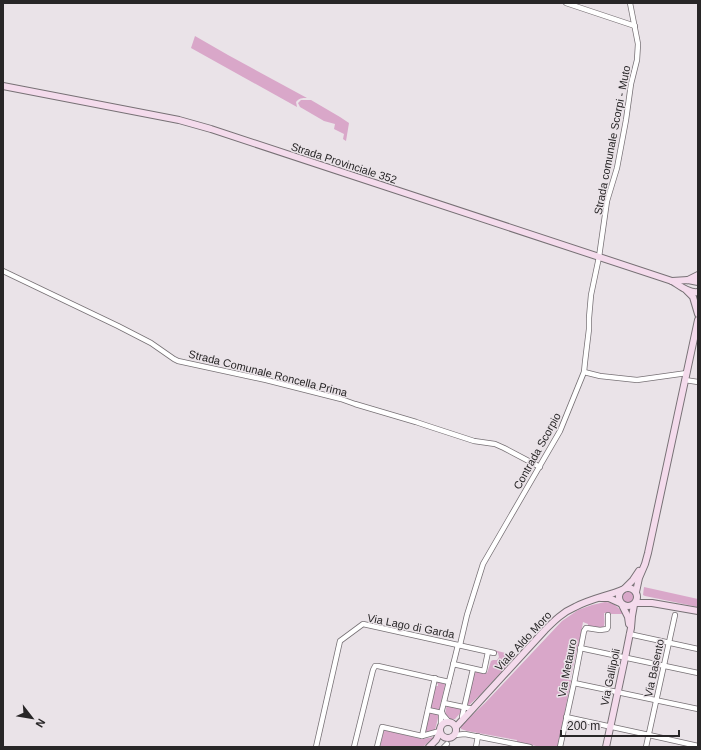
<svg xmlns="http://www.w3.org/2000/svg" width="701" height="750" font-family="Arial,sans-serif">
	<rect width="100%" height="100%" fill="#eae3e8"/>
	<!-- green -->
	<g fill="#d9a7c9">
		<path d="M195 36 228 55 307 98C302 98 299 98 296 102L297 107 191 48Z"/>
		<polygon points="301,100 311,100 340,117 349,123 346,141 343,139 344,134 334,129 335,124 324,121 300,107 298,103"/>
		<polygon points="644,587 698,599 698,607 645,596 643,595"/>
		<circle cx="628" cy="597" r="6"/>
		<path d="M605 602C613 602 619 607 623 614H611V613H604C604 618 606 626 602 628L588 626V624L583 622 579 645H578L570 680H571L558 747H541L517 742V740L467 731 461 729V726L485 703 562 621 578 610 592 605Z"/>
		<polygon points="494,650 516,656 480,695 467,707 473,670 487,673 491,661 493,660 497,660 499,657 498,653"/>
		<polygon points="438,682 445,684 445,685 439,711 429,709 434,686 438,686 438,684 436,683"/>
		<polygon points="447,704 463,708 462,711 455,719 451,719 445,714"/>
		<polygon points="428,712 439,714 435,730 424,733"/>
		<polygon points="384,730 422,739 434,737 423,747 380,747"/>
	</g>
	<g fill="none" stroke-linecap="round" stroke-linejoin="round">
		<defs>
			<g id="street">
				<polyline points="566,3 635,26"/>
				<polyline points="3,271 118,326 151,343 174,359 178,361 266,380 341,399 355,404 416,422 428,426 474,441 495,444 504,448 540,467"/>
				<polyline points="584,372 600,376 637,380 687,373"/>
				<polyline points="685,380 698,382"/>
				<polyline points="629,634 698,649"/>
				<polyline points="460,645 467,615 483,564 560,431 584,372 585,362 589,329 589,318 591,295 599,257 607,201 617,168 626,120 631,84 637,60 638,44 630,3"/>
				<polyline points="580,648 698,673"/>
				<polyline points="453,664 484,671 488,652"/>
				<polyline points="574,683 698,709"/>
				<polyline points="444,703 473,709"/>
				<polyline points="428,710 442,713"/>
				<polyline points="442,712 443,715 449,722"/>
				<polyline points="566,717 649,735 698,746"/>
				<polyline points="464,719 462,717 473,669"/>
				<polyline points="441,726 441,714 458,645"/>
				<polyline points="455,735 465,734 530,747"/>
				<polyline points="422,736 435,678"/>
				<polyline points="316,747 340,641 363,624 494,653"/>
				<polyline points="354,747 373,670 375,666 378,666 449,682"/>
				<polyline points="377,747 382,727 422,736 440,731"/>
				<polyline points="444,747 447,744"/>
				<polyline points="476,747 478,736"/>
				<polyline points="560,747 574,683 584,631 586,628 587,628 600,630 607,629 608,627 608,615"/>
				<polyline points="646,747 675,615"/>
			</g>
			<g id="secondary">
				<path d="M3 86 179 120 211 129 672 281C679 285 689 294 698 292"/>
				<polyline points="688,280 698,275"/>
				<polyline points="672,281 688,280 698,282"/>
				<polyline points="687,291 693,297 698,314"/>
				<circle cx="628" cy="597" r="9"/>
				<polyline points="625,588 633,580 639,571"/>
				<polyline points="636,592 639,578 645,564 648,553 698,320"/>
				<polyline points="601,598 609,598 620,603"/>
				<polyline points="636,603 652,603 698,611"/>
				<polyline points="622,605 628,617 629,624"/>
				<circle cx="448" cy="730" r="8"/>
				<path d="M456 727 545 630C554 621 563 612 575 607 590 599 607 596 622 590"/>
				<polyline points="429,747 436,740 440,732"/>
				<polyline points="606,747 625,658 631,628 632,616 634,605"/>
			</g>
		</defs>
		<!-- street casing -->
		<use href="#street" stroke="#777175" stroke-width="6"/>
		<!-- secondary casing -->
		<use href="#secondary" stroke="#777175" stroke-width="8"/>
		<!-- street -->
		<use href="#street" stroke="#fff" stroke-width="4.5"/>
		<!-- secondary -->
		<use href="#secondary" stroke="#f4dbec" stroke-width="6"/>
	</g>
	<g text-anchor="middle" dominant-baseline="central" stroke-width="3" stroke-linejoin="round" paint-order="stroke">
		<!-- street labels -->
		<g font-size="11" fill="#282627" stroke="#eae3e8">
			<text transform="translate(612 140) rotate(-79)">Strada comunale Scorpi - Muto</text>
			<text transform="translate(344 163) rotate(18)">Strada Provinciale 352</text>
			<text transform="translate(268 373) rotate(14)">Strada Comunale Roncella Prima</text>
			<text transform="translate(537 451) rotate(-61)">Contrada Scorpio</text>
			<text transform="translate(411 626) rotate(11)">Via Lago di Garda</text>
			<text transform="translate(523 641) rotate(-47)">Viale Aldo Moro</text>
			<text transform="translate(567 668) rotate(-79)">Via Metauro</text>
			<text transform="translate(654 668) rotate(-78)">Via Basento</text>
			<text transform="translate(610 677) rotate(-78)">Via Gallipoli</text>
		</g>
	</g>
	<!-- border -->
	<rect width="701" height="750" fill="none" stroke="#282627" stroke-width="8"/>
	<!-- north arrow -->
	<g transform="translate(32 718) rotate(121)" stroke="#eae3e8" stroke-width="3" paint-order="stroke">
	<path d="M0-3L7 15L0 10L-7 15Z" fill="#282627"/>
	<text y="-6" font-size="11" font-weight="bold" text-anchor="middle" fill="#282627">N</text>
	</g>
	<!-- scale -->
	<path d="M561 730v6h118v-6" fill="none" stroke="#282627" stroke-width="2"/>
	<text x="567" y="730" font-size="12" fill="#282627" stroke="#eae3e8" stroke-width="3" paint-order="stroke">200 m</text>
</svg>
